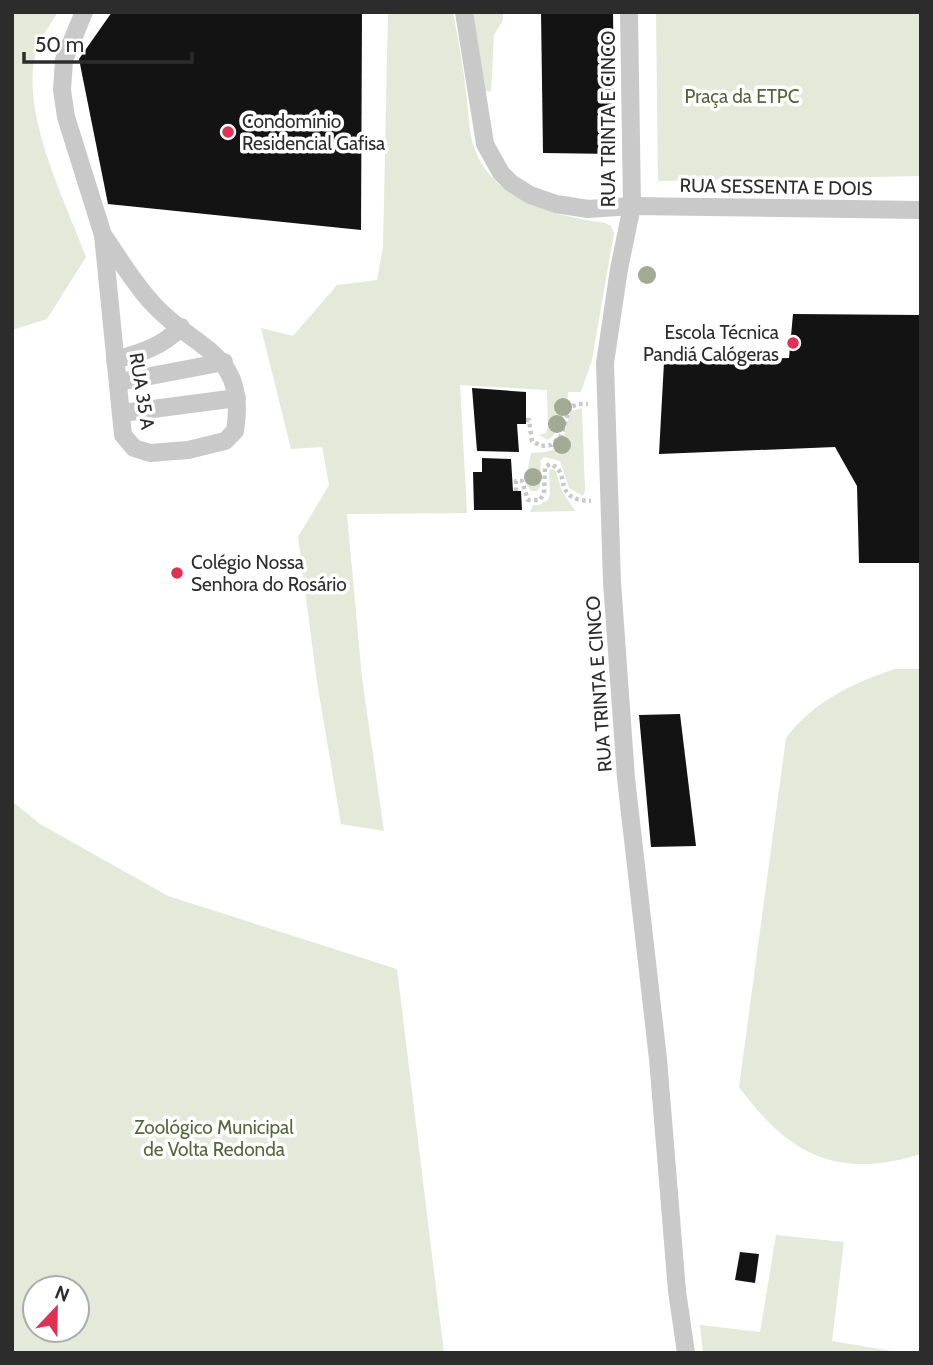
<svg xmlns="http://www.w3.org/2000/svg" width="933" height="1365" font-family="Cabin,sans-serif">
	<rect width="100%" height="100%" fill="#fff"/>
	<!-- green -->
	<g fill="#e4e9d9" fill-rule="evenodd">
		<path d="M12 12H58C49 26 37 43 34 61 24 120 65 201 86 257L47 319 12 330Z"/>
		<path d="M388 12H453C458 39 463 65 466 92 469 113 468 135 477 155 500 204 558 216 605 223L611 226 614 233 592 360 581 392H568C568 404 560 434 548 440L539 435 546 433 548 427 547 390 460 385 467 513 347 514 362 678 384 831 341 824 317 682 298 537 329 485 322 447 291 449 261 328 293 336 337 285 377 280 383 247Z"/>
		<polygon points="473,12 503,12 503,20 494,35 491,91 484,91"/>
		<polygon points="656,12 921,12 921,176 658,181"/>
		<path d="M582 408 585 491 583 496 569 488 560 461 544 457 541 460 540 487 537 491H531L525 482 531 453C568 453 561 439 571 411Z"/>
		<polygon points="553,469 556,471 562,491 575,511 530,512 533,505 539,505 548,500 550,494 549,470"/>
		<path d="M895 669H921V1154C837 1180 789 1155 739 1087L786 738C812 702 855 682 895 669Z"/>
		<path d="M12 801 40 824 168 896 397 969 444 1353H12ZM35 1288H77V1330H35Z"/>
		<polygon points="776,1235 844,1242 832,1341 904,1353 703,1353 700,1325 760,1332"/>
	</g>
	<!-- building -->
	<g fill="#131313">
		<polygon points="112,12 362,12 361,230 108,204 79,59"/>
		<polygon points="541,12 613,12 615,154 543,153"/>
		<polygon points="793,314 921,315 921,563 859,563 857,486 835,447 659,454 664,362 789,358"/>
		<polygon points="472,388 526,392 526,424 517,424 519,452 477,451"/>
		<polygon points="482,458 511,459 513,491 521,491 522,510 474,510 473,472 482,472"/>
		<polygon points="680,714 696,846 651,847 639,715"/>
		<polygon points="740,1252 759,1254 755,1283 735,1280"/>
	</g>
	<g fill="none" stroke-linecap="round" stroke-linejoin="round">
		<!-- path -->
		<g stroke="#c9c9c9" stroke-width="4.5" stroke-dasharray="3.5 3.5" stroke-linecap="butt">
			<polyline points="921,12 921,24"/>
			<polyline points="526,420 529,420 532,441 541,446 551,445 561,436 570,407 579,404 588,404"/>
			<path d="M516 491V481H522L528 500H540L544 493 545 467 550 464C573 472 550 500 591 501"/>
		</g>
		<!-- street -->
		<g stroke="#c9c9c9" stroke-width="18">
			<path d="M84 12 64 60 62 90 66 117 103 235 123 435 134 448 150 453 188 450 225 441 235 431C248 352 196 351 154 305 134 284 119 258 103 235"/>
			<polyline points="464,12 485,144 501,173 511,183 530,195 556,204 588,209 632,206 921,210"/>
			<polyline points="629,12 632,206 619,269 605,363 612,582 626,778 658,1059 677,1291 686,1353"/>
			<path d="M115 360C140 353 162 347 181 327"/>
			<polyline points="119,382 224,362"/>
			<polyline points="122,413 237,398"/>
		</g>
	</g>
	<!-- trees -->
	<g fill="#a1aa93">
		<circle cx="647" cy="275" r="9"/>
		<circle cx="563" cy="407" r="9"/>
		<circle cx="557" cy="424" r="9"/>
		<circle cx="562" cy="445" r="9"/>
		<circle cx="533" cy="477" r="9"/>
	</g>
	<!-- markers -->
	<g fill="#df3153" stroke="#fff" stroke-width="2.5">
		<circle cx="228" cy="132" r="7"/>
		<circle cx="793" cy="343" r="7"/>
		<circle cx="177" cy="573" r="7"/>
	</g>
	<g text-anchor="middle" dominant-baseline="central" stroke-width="7" stroke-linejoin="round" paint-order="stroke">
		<!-- park labels -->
		<g font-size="19" fill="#54653b" stroke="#fff">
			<text x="742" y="96">Praça da ETPC</text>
			<text x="214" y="1127">Zoológico Municipal<tspan x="214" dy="22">de Volta Redonda</tspan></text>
		</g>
		<!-- street labels -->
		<g font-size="19" fill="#2c2c2c" stroke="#fff">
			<text transform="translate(608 119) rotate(-90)">RUA TRINTA E CINCO</text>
			<text transform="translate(776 187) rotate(1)">RUA SESSENTA E DOIS</text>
			<text transform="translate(142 391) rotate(81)">RUA 35 A</text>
			<text transform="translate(599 684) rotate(-94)">RUA TRINTA E CINCO</text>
		</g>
		<!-- poi labels -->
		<g font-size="19" fill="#2c2c2c" stroke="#fff" text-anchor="start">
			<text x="242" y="121">Condomínio<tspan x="242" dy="22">Residencial Gafisa</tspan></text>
			<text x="779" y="332" text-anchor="end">Escola Técnica<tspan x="779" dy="22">Pandiá Calógeras</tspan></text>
			<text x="191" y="562">Colégio Nossa<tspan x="191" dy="22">Senhora do Rosário</tspan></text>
		</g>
	</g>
	<!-- border -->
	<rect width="933" height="1365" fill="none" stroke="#2c2c2c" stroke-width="28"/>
	<!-- north arrow -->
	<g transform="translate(56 1309) rotate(22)"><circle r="33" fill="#ffffff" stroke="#ababab" stroke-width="2"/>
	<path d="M0-5L12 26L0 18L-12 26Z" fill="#df3153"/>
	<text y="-10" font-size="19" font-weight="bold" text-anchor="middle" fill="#2c2c2c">N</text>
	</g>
	<!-- scale -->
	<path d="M24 52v10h168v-10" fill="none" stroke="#2c2c2c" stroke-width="3.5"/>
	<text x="35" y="52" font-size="21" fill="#2c2c2c" stroke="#ffffff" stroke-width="5" paint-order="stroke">50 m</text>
</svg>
